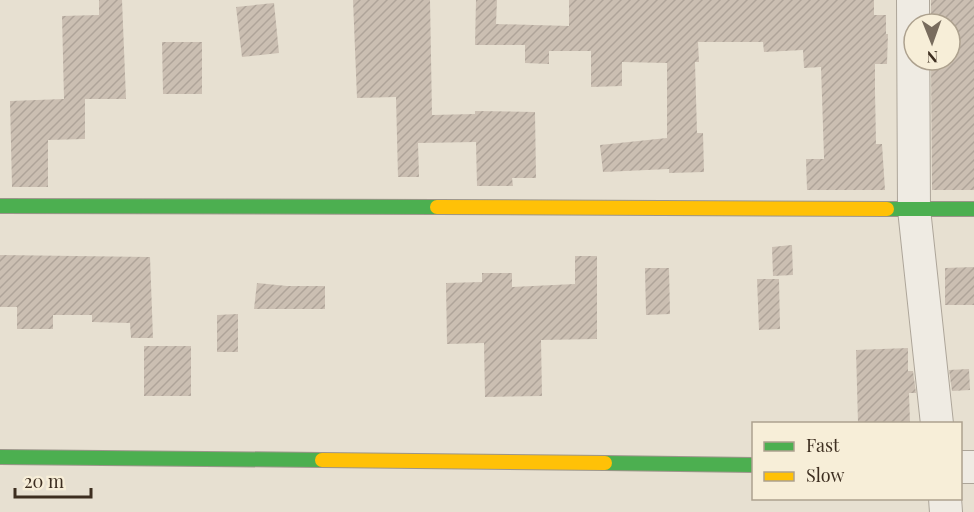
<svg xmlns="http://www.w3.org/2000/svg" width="974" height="512" font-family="'Playfair Display',serif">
	<defs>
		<pattern id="building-hatch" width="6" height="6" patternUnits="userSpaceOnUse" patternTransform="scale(1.5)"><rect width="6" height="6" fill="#cbbfb2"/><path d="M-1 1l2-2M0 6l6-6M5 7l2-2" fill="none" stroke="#afa499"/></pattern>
	</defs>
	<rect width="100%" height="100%" fill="#e7e0d1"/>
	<!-- building -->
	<g fill="url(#building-hatch)">
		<polygon points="99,0 122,0 126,99 85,99 85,139 48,140 48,187 12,187 10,101 64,99 62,16 99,15"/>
		<polygon points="353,0 430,0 432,115 475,114 475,111 535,112 536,178 512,178 513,186 477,186 476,142 418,143 419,177 398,177 396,97 357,98"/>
		<polygon points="476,0 497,0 496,24 569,26 569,0 874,0 874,15 886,15 886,34 888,34 887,64 875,64 875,91 876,144 882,144 885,190 807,190 806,159 824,159 824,157 821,67 804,68 803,50 764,52 763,42 698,42 699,62 695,62 697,133 703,133 704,172 669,173 669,169 603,172 600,145 667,138 667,63 622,62 622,86 591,87 591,51 549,51 549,64 525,63 525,45 475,45"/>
		<polygon points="931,0 974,0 974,190 932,190 931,60 950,60 950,24 931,24"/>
		<polygon points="274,3 279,53 242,57 236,7"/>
		<polygon points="162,42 202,42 202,94 163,94"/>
		<polygon points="792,245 793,275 773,276 772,247"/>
		<polygon points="0,255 150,257 153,338 131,338 130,323 92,322 92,315 53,315 53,329 17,329 17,307 0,307"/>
		<polygon points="575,256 597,256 597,339 541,340 542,396 485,397 484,343 447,344 446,283 482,282 482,273 512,273 512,287 575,284"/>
		<polygon points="974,267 974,305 945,305 945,268"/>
		<polygon points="645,268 669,268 670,314 646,315"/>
		<polygon points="757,279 779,279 780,329 759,330"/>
		<polygon points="257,283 287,286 325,286 325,309 254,309"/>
		<polygon points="238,314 238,352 217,352 217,315"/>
		<rect x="144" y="346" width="47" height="50"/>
		<polygon points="908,348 908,371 913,371 916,393 909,393 910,423 858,423 856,350"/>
		<polygon points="969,369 970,390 952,391 949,370"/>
	</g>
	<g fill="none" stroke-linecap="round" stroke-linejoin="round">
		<defs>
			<g id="street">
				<polyline points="913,0 914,209 937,424"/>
				<polyline points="960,467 974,467"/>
				<polyline points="945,498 946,512"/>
			</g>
			<g id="fast">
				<polyline points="0,206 437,207"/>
				<polyline points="887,209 974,209"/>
				<polyline points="0,457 322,460"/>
				<polyline points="605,463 754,465"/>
			</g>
			<g id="slow">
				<polyline points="437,207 887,209"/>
				<polyline points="322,460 605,463"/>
			</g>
		</defs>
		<!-- street casing -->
		<use href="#street" stroke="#ada599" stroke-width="34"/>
		<!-- fast casing -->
		<use href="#fast" stroke="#9c958a" stroke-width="16"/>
		<!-- slow casing -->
		<use href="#slow" stroke="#9c958a" stroke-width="16"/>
		<!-- street -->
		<use href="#street" stroke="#efebe3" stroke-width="32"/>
		<!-- fast -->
		<use href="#fast" stroke="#4caf50" stroke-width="14"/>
		<!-- slow -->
		<use href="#slow" stroke="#ffc107" stroke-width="14"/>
	</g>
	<!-- legend -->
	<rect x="752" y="422" width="210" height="78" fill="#f7eed8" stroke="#ada18e" stroke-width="1.5"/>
	<rect x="764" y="442" width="30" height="9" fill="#4caf50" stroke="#ada18e" stroke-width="1.5"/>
	<text x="806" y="452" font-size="18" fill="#3d2e20">Fast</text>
	<rect x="764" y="472" width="30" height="9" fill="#ffc107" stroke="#ada18e" stroke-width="1.5"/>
	<text x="806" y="482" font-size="18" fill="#3d2e20">Slow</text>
	<!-- north arrow -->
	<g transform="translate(932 42) rotate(179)"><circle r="28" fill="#f7eed8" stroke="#ada18e" stroke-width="1.5"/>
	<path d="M0-4.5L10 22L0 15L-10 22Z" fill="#786c5e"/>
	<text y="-9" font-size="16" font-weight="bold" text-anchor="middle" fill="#3d2e20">N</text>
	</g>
	<!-- scale -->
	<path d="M15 488v9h76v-9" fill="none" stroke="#3d2e20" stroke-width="3"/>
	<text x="24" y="488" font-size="18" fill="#3d2e20" stroke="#f7eed8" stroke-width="4.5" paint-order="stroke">20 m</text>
</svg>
